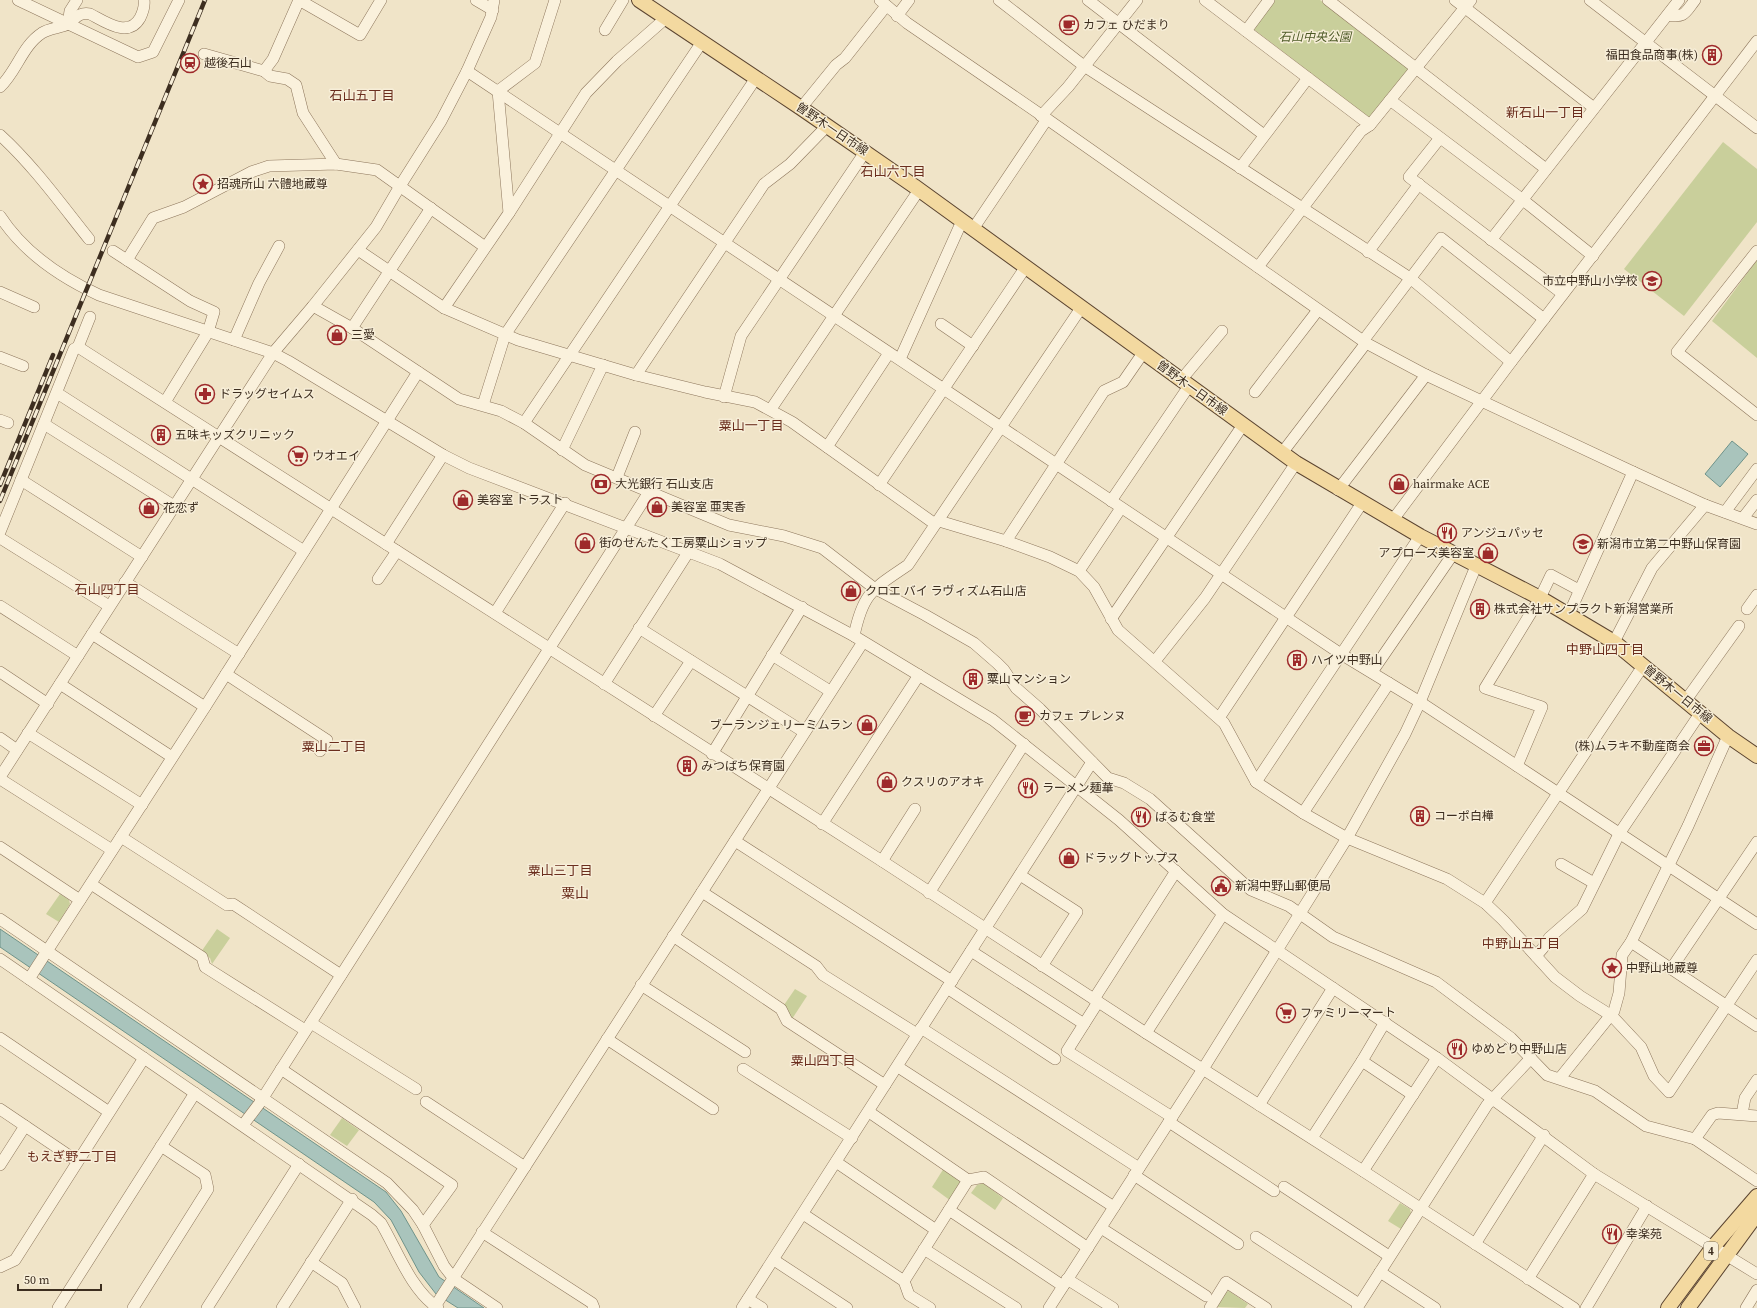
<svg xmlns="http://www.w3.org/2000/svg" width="1757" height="1308" font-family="'Source Serif 4','Noto Sans JP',serif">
	<rect width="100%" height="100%" fill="#f0e4c8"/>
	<!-- green -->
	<g fill="#c9cf9b">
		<polygon points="1274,0 1320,0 1409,69 1371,119 1252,28"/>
		<polygon points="1723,142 1757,169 1757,222 1684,316 1624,269"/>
		<polygon points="1757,260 1757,358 1712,321"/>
		<polygon points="60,894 69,900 70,904 59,922 46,914"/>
		<polygon points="217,929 230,938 212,964 210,958 201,952"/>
		<polygon points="795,989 807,996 792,1019 784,1005"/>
		<polygon points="342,1118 359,1130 347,1146 330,1135"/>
		<polygon points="944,1168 965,1181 951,1201 932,1187"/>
		<polygon points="983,1183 1003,1198 995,1210 971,1193 977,1185"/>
		<polygon points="1400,1203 1410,1209 1411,1213 1401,1229 1388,1221"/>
		<polygon points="1229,1291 1248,1304 1245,1308 1216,1307 1225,1292"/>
	</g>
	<!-- water -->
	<g fill="#a9c4bc" stroke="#6f938a">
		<polygon points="1732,441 1748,454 1720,487 1705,474"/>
		<polygon points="0,929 386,1192 401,1211 439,1277 484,1308 458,1308 436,1294 419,1272 391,1220 374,1202 0,947"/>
	</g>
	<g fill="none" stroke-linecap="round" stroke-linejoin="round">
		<defs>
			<g id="minor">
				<polyline points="18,0 138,57 153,52 179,0"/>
				<polyline points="476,0 493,10"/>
				<polyline points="880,0 907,23 1047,119 1366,343 1426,375 1633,472 1705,505 1757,524"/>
				<polyline points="999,0 1084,66 1410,278 1511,362"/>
				<polyline points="1088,0 1264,135"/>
				<polyline points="1205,0 1370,125 1361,131 1258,267"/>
				<polyline points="1328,0 1546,169"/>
				<polyline points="1455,0 1594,108"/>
				<polyline points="1590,0 1757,128"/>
				<path d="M1668 15C1685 18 1685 13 1695 0"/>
				<polyline points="897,16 909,0"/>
				<polyline points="68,24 70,11 77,0"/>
				<polyline points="605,30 623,0"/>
				<polyline points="1246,31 1269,0"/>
				<polyline points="204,54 264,71 270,76 287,79 296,85 303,113 336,164"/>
				<polyline points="264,71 273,59 299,0 360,35 381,0"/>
				<polyline points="467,71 1341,654 1420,702 1757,924"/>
				<path d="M0 87C17 71 22 46 42 33 49 28 61 28 68 24 76 18 79 12 90 14 104 21 128 39 140 18 143 12 145 7 144 0"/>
				<polyline points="1390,100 1523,200 1593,256"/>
				<polyline points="801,108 836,65 845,58 886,6"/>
				<polyline points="1041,116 1068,87 1137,0"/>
				<polyline points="1370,125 1471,0"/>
				<path d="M0 135C33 165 61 204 89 239"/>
				<polyline points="1440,138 1409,177 1563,294"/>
				<polyline points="1240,168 1308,78"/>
				<polyline points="509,213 586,93 617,61 666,18"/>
				<path d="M0 216C24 253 60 277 99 295L273 353 288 361 443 455 469 468 720 564 854 636 993 720 1119 820 1223 914 1437 1058 1594 1174 1757 1274"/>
				<polyline points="973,229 1047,119"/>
				<polyline points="1491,240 1679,0"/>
				<polyline points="358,250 444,308 518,340 636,375 705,392 755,402 792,422 935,524"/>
				<polyline points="113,251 190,301 214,312 208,332 165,402"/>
				<polyline points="1757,251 1677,352 1757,415"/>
				<polyline points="1368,252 1419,184"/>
				<polyline points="127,260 153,218 184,207 251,172 269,166 336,164 377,170 485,247"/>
				<polyline points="0,292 34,307"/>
				<polyline points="313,306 352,328 459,399 501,411 524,423 585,465 729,525 784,536 822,548 874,588 925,615 974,643 997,663 1004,670 1016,688 1040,709 1108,778 1124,783 1150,799 1251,890 1289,906 1333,937 1436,982 1511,1038 1547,1075 1595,1091 1646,1126 1695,1139 1757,1181"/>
				<polyline points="444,308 509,213 498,91 535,63 555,0"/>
				<polyline points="941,324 973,346"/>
				<polyline points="352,328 431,208"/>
				<polyline points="234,340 259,283 279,246"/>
				<polyline points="1363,341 1441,238 1544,319"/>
				<polyline points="78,347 882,861 1146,1033 1363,1171 1574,1308"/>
				<polyline points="0,357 23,366"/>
				<polyline points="900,359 962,221"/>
				<polyline points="636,375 764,184 790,164 827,126"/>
				<polyline points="1181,380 1222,331"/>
				<polyline points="1255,392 1318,310"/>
				<polyline points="57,393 304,551"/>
				<polyline points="724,397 741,336 865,152"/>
				<polyline points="483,405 505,335 702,42"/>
				<polyline points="771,409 919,190"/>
				<polyline points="0,420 8,423"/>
				<polyline points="524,423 756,78"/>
				<polyline points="44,424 174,506"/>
				<polyline points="827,447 889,353"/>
				<polyline points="562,450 603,365"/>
				<polyline points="1282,453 1366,343"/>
				<polyline points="617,477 635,432"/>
				<polyline points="21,480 142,557"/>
				<polyline points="879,485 1025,268"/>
				<polyline points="1338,490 1426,375"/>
				<polyline points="1111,501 1189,386"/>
				<polyline points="1725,512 1757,469"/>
				<polyline points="1743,518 1757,500"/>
				<polyline points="939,521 1006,541 1050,557 1079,571 1094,587 1118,630 1224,723 1256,782 1303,813 1347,838 1447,879 1485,903 1503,920 1555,977 1580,996 1612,1016 1641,1047 1654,1076 1669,1092 1757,960"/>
				<polyline points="1392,521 1511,362 1757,41"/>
				<polyline points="0,532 74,349 78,347 90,317"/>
				<polyline points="0,538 109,606"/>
				<polyline points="1006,541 1104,391 1123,382 1143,353"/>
				<polyline points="386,544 443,455"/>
				<polyline points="1079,571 1121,508"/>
				<polyline points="378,579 397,551"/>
				<polyline points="125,582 239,654"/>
				<polyline points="0,606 78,656"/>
				<polyline points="1747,609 1757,595"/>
				<polyline points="495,613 565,503"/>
				<polyline points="1569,614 1633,472"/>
				<polyline points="1111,619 1243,425"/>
				<polyline points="639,628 804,732"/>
				<polyline points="92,634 205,707"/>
				<path d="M854 636C863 592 873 589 908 565L1081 308"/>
				<polyline points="1614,642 1652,568 1705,505"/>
				<polyline points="772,655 830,691"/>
				<polyline points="1155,661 1205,598 1296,463"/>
				<polyline points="0,672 48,704"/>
				<polyline points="1372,672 1453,554"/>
				<polyline points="226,674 327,740 320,751"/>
				<polyline points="60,684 172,757"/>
				<polyline points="604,684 689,551"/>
				<polyline points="1686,700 1739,626"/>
				<polyline points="654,716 691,661"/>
				<polyline points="1219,718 1362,503"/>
				<polyline points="28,733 142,805"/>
				<polyline points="0,738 17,750"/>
				<polyline points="712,754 802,607"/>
				<polyline points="1517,766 1542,707 1485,688 1540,598 1551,575 1579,590"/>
				<polyline points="0,777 273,353 313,306 376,227 400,186 441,121 467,71 491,17 494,0"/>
				<polyline points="0,779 112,850"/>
				<polyline points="1256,782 1420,536"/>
				<polyline points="1303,813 1389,683"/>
				<polyline points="822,824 919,675"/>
				<polyline points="121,837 227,905 233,904 341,975"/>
				<polyline points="735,841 952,981"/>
				<polyline points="0,847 80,900"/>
				<polyline points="882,861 915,809"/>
				<polyline points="1561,864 1594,883"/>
				<polyline points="1020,875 1077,912 1042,966"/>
				<polyline points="91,884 202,957 205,967 305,1030"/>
				<polyline points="702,892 816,966 823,975 917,1034"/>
				<polyline points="929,893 1024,744"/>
				<polyline points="1485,903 1643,666"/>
				<polyline points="0,919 387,1183 413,1210 423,1225 444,1266 454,1279 497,1308"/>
				<polyline points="673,936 781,1009 787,1021 885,1085"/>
				<polyline points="1631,942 1757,1026"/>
				<polyline points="971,951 1084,1024"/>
				<polyline points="1536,956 1543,948 1549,938 1582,909 1619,834 1701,712"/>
				<path d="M0 959 372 1215 381 1223C397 1250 411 1290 438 1308"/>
				<polyline points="1671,969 1757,842"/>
				<polyline points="29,979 205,707 418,372"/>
				<polyline points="641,985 745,1052"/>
				<polyline points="947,988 1055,1059"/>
				<polyline points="1094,999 1176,871"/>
				<polyline points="1098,1002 1067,1051 1172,1117"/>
				<polyline points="311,1023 416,1089"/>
				<polyline points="921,1028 1139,1168"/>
				<polyline points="1146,1033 1223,914"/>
				<polyline points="0,1038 109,1112"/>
				<polyline points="607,1039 713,1109"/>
				<polyline points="1362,1061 1413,1095"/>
				<polyline points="898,1067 1114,1207"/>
				<polyline points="281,1069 452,1185 423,1225"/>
				<polyline points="743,1069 852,1138"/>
				<polyline points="1560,1078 1614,1011 1619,993 1622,955 1631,942 1688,826 1728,736"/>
				<polyline points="426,1102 525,1167"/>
				<polyline points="1259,1105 1333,988"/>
				<polyline points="0,1109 77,1161"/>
				<polyline points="869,1112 968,1180 984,1177 1088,1248"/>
				<polyline points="1742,1114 1745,1098 1757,1080"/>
				<polyline points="1169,1122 1274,1191"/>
				<polyline points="243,1125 259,1104 649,492"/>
				<polyline points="1312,1138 1362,1061 1385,1022"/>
				<polyline points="1695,1139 1712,1115 1718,1113 1757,1116"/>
				<polyline points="836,1162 936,1230"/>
				<polyline points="0,1165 25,1126"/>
				<polyline points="1363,1171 1437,1058"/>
				<polyline points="1134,1175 1238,1244"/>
				<polyline points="1284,1187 1389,1256"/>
				<polyline points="949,1210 1063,1286"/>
				<polyline points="803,1214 904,1281 909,1295 930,1308"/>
				<polyline points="1101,1228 1206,1296"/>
				<polyline points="482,1232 592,1303 594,1308"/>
				<polyline points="1256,1237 1359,1304"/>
				<polyline points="1475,1244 1544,1135"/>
				<polyline points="924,1249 1016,1308"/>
				<polyline points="774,1260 847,1308"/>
				<polyline points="311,1262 342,1283 355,1308"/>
				<polyline points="0,1267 15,1260 144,1058"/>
				<polyline points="1380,1272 1435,1308"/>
				<polyline points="1067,1279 1113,1308"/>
				<polyline points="1528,1279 1594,1174"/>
				<polyline points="904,1281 968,1180"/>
				<polyline points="748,1299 762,1308"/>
				<polyline points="58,1308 195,1093"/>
				<polyline points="133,1308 208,1189 205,1175 161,1146"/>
				<polyline points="207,1308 299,1164"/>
				<polyline points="282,1308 352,1199"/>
				<polyline points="434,1308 863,642"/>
				<polyline points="742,1308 1092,762"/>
				<polyline points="1049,1308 1203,1069 1347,838 1405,734 1420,702 1476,566"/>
				<polyline points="1210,1308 1226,1282 1266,1308"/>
				<polyline points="1357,1308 1487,1105 1531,1058"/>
				<polyline points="1586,1308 1647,1206"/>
				<polyline points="1746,1308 1757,1290"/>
			</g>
			<g id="major">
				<polyline points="639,0 801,108 914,186 1296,463 1420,536 1540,598 1614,642 1728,736 1757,756"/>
				<polyline points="1668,1308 1713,1247 1757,1196"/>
				<polyline points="1688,1308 1757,1214"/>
			</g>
		</defs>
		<!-- minor casing -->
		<use href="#minor" stroke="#8d765c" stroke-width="12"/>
		<!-- major casing -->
		<use href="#major" stroke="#5b4430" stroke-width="16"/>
		<!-- minor -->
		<use href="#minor" stroke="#faf1dc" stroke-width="11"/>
		<!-- major -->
		<use href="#major" stroke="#f3d9a0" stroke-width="14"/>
		<defs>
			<g id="rail">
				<polyline points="0,485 53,355"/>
				<polyline points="0,501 205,0"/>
			</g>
		</defs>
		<!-- rail casing -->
		<use href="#rail" stroke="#3d2e20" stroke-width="4.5"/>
		<!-- rail -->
		<use href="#rail" stroke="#f7eed8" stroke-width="3" stroke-dasharray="9" stroke-linecap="butt"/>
	</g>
	<!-- icons -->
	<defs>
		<symbol id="cafe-ring" viewBox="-11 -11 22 22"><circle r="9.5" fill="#f7eed8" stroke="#9e2a2b" stroke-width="1.5"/><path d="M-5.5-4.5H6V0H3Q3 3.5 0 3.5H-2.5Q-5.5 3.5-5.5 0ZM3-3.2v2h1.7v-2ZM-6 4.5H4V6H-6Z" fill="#9e2a2b"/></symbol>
		<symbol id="building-ring" viewBox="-11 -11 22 22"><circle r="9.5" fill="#f7eed8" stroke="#9e2a2b" stroke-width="1.5"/><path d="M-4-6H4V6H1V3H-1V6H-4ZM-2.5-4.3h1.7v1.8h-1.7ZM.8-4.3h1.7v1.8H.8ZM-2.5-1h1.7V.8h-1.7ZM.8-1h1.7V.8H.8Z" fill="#9e2a2b"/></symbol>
		<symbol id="station-ring" viewBox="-11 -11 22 22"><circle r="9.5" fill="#f7eed8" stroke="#9e2a2b" stroke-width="1.5"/><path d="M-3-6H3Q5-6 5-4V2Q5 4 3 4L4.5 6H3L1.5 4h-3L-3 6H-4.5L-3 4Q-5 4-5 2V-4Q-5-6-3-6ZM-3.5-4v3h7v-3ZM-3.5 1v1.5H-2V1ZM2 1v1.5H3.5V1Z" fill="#9e2a2b"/></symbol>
		<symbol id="sight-ring" viewBox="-11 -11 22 22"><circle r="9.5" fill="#f7eed8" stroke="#9e2a2b" stroke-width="1.5"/><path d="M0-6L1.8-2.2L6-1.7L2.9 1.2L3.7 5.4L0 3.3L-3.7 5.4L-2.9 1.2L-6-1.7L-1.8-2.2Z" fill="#9e2a2b"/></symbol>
		<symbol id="school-ring" viewBox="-11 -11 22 22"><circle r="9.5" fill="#f7eed8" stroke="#9e2a2b" stroke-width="1.5"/><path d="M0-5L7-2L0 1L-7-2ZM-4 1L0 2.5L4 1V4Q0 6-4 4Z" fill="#9e2a2b"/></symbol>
		<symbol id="shop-ring" viewBox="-11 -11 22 22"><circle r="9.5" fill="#f7eed8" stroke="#9e2a2b" stroke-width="1.5"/><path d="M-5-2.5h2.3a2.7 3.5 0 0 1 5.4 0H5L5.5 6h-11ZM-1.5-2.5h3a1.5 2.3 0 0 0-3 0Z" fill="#9e2a2b"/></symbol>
		<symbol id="pharmacy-ring" viewBox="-11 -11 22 22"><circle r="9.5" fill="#f7eed8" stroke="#9e2a2b" stroke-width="1.5"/><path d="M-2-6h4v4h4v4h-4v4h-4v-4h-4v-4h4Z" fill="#9e2a2b"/></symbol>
		<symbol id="supermarket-ring" viewBox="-11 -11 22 22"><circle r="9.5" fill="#f7eed8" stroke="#9e2a2b" stroke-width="1.5"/><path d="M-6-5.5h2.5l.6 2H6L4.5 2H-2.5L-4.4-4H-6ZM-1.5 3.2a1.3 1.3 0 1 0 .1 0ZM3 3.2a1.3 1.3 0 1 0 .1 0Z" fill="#9e2a2b"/></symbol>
		<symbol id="bank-ring" viewBox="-11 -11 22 22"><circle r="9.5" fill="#f7eed8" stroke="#9e2a2b" stroke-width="1.5"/><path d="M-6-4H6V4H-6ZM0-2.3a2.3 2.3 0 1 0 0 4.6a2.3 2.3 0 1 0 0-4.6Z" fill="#9e2a2b"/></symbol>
		<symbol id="restaurant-ring" viewBox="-11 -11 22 22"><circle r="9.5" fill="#f7eed8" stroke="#9e2a2b" stroke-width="1.5"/><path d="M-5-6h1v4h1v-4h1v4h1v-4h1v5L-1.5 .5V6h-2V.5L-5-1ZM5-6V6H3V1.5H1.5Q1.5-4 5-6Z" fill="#9e2a2b"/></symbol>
		<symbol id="office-ring" viewBox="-11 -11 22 22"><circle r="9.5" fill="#f7eed8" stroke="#9e2a2b" stroke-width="1.5"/><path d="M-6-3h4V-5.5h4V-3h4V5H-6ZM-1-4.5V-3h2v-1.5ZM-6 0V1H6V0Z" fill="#9e2a2b"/></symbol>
		<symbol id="civic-ring" viewBox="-11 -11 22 22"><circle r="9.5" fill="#f7eed8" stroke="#9e2a2b" stroke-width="1.5"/><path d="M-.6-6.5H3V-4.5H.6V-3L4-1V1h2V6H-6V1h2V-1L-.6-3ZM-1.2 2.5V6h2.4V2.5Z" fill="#9e2a2b"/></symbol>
	</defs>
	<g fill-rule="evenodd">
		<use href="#cafe-ring" x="1058" y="14" width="22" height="22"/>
		<use href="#building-ring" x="1701" y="44" width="22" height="22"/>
		<use href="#station-ring" x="179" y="52" width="22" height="22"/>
		<use href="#sight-ring" x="192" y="173" width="22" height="22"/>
		<use href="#school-ring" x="1641" y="270" width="22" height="22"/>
		<use href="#shop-ring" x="326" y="324" width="22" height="22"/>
		<use href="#pharmacy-ring" x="194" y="383" width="22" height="22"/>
		<use href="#building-ring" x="150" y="424" width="22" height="22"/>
		<use href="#supermarket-ring" x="287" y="445" width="22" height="22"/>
		<use href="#bank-ring" x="590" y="473" width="22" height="22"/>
		<use href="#shop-ring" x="1388" y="473" width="22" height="22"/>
		<use href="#shop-ring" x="452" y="489" width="22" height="22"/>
		<use href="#shop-ring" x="646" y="496" width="22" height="22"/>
		<use href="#shop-ring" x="138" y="497" width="22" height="22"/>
		<use href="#restaurant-ring" x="1436" y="522" width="22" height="22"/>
		<use href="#shop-ring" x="574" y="532" width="22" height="22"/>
		<use href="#school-ring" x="1572" y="533" width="22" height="22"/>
		<use href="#shop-ring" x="1477" y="542" width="22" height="22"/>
		<use href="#shop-ring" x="840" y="580" width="22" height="22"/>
		<use href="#building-ring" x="1469" y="598" width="22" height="22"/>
		<use href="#building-ring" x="1286" y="649" width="22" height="22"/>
		<use href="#building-ring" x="962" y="668" width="22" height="22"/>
		<use href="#cafe-ring" x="1014" y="705" width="22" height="22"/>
		<use href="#shop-ring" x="856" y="714" width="22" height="22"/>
		<use href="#office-ring" x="1693" y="735" width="22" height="22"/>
		<use href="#building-ring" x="676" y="755" width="22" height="22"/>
		<use href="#shop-ring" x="876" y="771" width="22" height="22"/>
		<use href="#restaurant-ring" x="1017" y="777" width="22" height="22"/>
		<use href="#building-ring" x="1409" y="805" width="22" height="22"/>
		<use href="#restaurant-ring" x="1130" y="806" width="22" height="22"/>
		<use href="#shop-ring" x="1058" y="847" width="22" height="22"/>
		<use href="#civic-ring" x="1210" y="875" width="22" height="22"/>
		<use href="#sight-ring" x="1601" y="957" width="22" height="22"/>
		<use href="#supermarket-ring" x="1275" y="1002" width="22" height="22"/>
		<use href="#restaurant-ring" x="1446" y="1038" width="22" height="22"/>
		<use href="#restaurant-ring" x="1601" y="1223" width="22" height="22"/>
	</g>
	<g text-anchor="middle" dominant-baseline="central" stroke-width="3" stroke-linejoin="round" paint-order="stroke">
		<!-- shield labels -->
		<rect fill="#f7eed8" stroke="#756857" stroke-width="1" x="1704" y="1242" width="14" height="18" rx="3"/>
		<g font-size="11" font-weight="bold" fill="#3d2e20">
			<text x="1711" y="1251">4</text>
		</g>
		<!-- poi labels -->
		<g font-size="12" fill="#3d2e20" stroke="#f7eed8" text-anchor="start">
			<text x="1083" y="25">カフェ ひだまり</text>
			<text x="1698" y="55" text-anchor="end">福田食品商事(株)</text>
			<text x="204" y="63">越後石山</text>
			<text x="217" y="184">招魂所山 六體地蔵尊</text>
			<text x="1638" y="281" text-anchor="end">市立中野山小学校</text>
			<text x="351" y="335">三愛</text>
			<text x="219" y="394">ドラッグセイムス</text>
			<text x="175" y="435">五味キッズクリニック</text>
			<text x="312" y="456">ウオエイ</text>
			<text x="615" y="484">大光銀行 石山支店</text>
			<text x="1413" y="484">hairmake ACE</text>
			<text x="477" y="500">美容室 トラスト</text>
			<text x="671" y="507">美容室 亜実香</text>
			<text x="163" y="508">花恋ず</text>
			<text x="1461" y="533">アンジュパッセ</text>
			<text x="599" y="543">街のせんたく工房粟山ショップ</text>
			<text x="1597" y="544">新潟市立第二中野山保育園</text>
			<text x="1474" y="553" text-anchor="end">アプローズ美容室</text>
			<text x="865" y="591">クロエ バイ ラヴィズム石山店</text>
			<text x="1494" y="609">株式会社サンプラクト新潟営業所</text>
			<text x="1311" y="660">ハイツ中野山</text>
			<text x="987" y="679">粟山マンション</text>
			<text x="1039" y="716">カフェ プレンヌ</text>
			<text x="853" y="725" text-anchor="end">ブーランジェリーミムラン</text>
			<text x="1690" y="746" text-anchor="end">(株)ムラキ不動産商会</text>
			<text x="701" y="766">みつばち保育園</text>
			<text x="901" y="782">クスリのアオキ</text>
			<text x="1042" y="788">ラーメン麺華</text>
			<text x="1434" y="816">コーポ白樺</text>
			<text x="1155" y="817">ばるむ食堂</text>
			<text x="1083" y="858">ドラッグトップス</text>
			<text x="1235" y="886">新潟中野山郵便局</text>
			<text x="1626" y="968">中野山地蔵尊</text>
			<text x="1300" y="1013">ファミリーマート</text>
			<text x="1471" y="1049">ゆめどり中野山店</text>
			<text x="1626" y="1234">幸楽苑</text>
		</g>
		<!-- park labels -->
		<g font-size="12" font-style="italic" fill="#4d5a26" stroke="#f7eed8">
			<text x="1315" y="37">石山中央公園</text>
		</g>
		<!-- street labels -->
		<g font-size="12" fill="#3d2e20" stroke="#f7eed8">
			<text transform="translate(832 129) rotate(34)">曽野木一日市線</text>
			<text transform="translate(1192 388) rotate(36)">曽野木一日市線</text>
			<text transform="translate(1678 694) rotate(39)">曽野木一日市線</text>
		</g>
		<!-- neighbourhood labels -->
		<g font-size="13" fill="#6b2e1e" stroke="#f7eed8">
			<text x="362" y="95">石山五丁目</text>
			<text x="1545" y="112">新石山一丁目</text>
			<text x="893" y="171">石山六丁目</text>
			<text x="751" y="425">粟山一丁目</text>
			<text x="107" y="589">石山四丁目</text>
			<text x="1605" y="649">中野山四丁目</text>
			<text x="334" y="746">粟山二丁目</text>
			<text x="560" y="870">粟山三丁目</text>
			<text x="1521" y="943">中野山五丁目</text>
			<text x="823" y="1060">粟山四丁目</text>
			<text x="72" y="1156">もえぎ野二丁目</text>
		</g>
		<!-- quarter labels -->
		<g font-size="14" fill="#6b2e1e" stroke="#f7eed8">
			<text x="575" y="893">粟山</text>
		</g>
	</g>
	<!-- scale -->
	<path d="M18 1284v6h83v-6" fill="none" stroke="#3d2e20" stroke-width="2"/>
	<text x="24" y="1284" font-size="12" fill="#3d2e20" stroke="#f7eed8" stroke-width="3" paint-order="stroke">50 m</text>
</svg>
